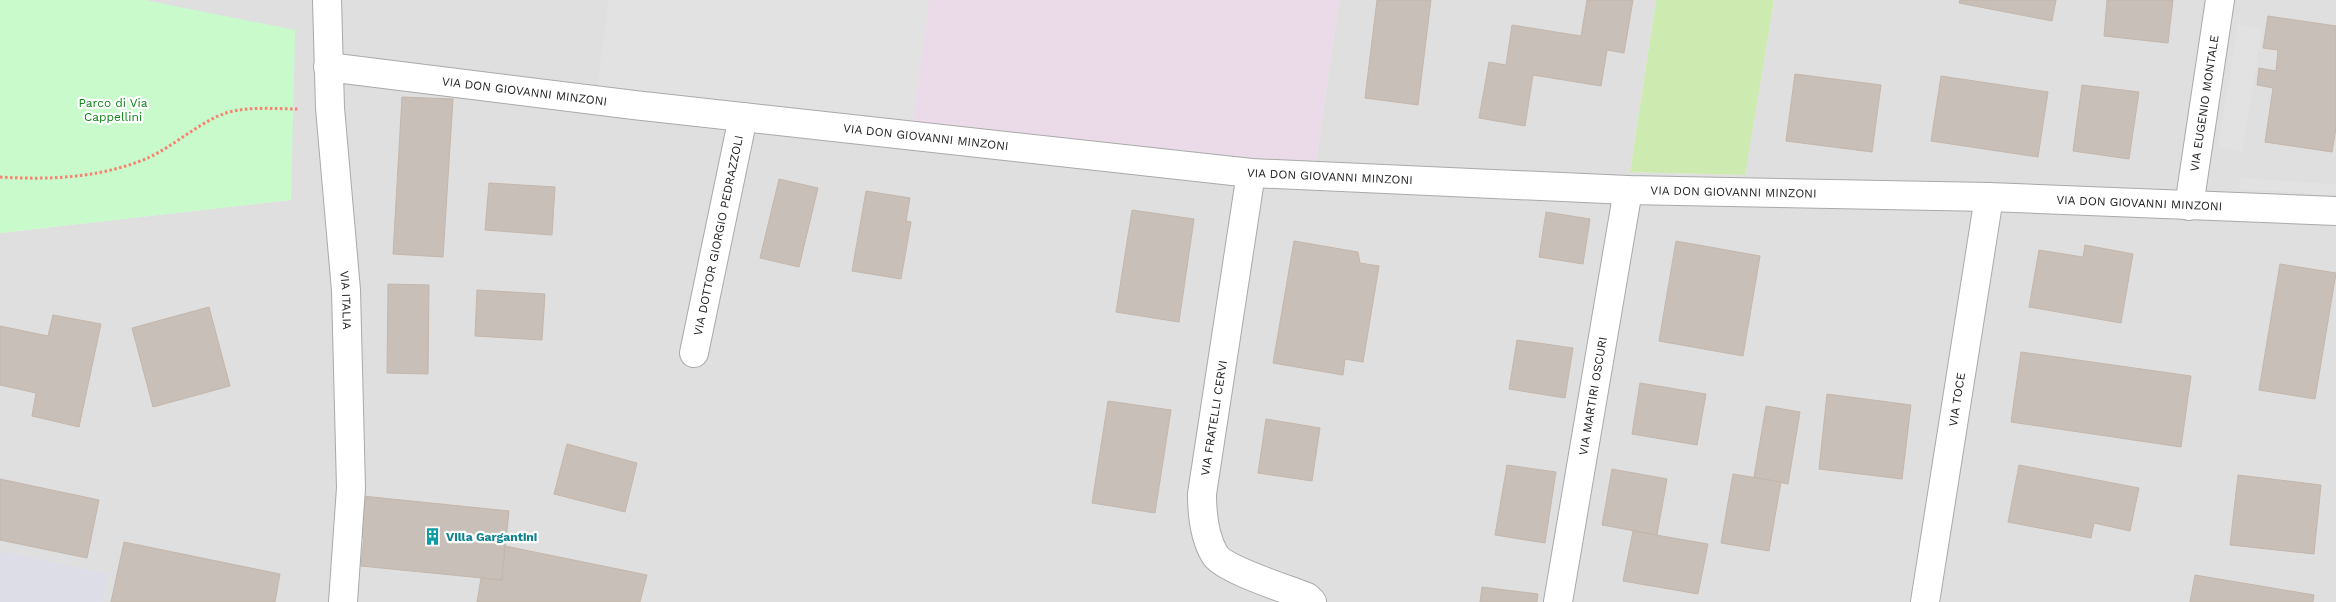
<svg xmlns="http://www.w3.org/2000/svg" width="2336" height="602" font-family="'Work Sans',sans-serif">
	<rect width="100%" height="100%" fill="#f2efe9"/>
	<!-- residential -->
	<polygon fill="#e0dfdf" points="144,0 929,0 912,125 1315,168 1339,0 1656,0 1630,172 1744,175 1774,0 2336,0 2336,602 0,602 0,233 290,200 208,14"/>
	<!-- industrial -->
	<polygon fill="#ebdbe8" points="929,0 1339,0 1315,168 912,126"/>
	<!-- grass -->
	<polygon fill="#cdebb0" points="1656,0 1774,0 1745,175 1630,172"/>
	<!-- park -->
	<polygon fill="#c8facc" points="0,0 144,0 295,30 291,200 0,233"/>
	<!-- parking -->
	<g fill="#e2e2e2">
		<polygon points="609,0 929,0 912,126 595,100"/>
		<polygon points="2238,25 2262,29 2242,151 2218,147"/>
		<polygon points="2240,178 2336,184 2336,195 2239,189"/>
	</g>
	<!-- plaza -->
	<polygon fill="#dddde8" points="0,551 109,574 103,602 0,602"/>
	<!-- building -->
	<g fill="#c7bfb8" stroke="#c4b6ab">
		<polygon points="1377,0 1431,0 1418,105 1365,98"/>
		<polygon points="1587,0 1633,0 1624,53 1607,50 1601,86 1533,75 1525,126 1479,118 1489,62 1506,65 1512,25 1581,36"/>
		<polygon points="1960,0 2056,0 2052,21 1959,3"/>
		<polygon points="2107,0 2173,0 2168,43 2104,36"/>
		<polygon points="2268,16 2336,26 2336,128 2332,152 2265,142 2273,88 2257,85 2259,68 2276,71 2278,50 2263,48"/>
		<polygon points="1795,74 1881,85 1872,152 1786,141"/>
		<polygon points="1941,76 2048,92 2038,157 1931,141"/>
		<polygon points="2082,85 2139,92 2129,159 2073,151"/>
		<polygon points="402,97 453,99 443,257 393,254"/>
		<polygon points="779,179 818,188 799,267 760,258"/>
		<polygon points="489,183 555,187 552,235 485,230"/>
		<polygon points="866,191 910,198 906,221 911,222 901,279 852,271"/>
		<polygon points="1132,210 1194,219 1179,322 1116,312"/>
		<polygon points="1546,212 1590,219 1583,264 1539,257"/>
		<polygon points="1294,241 1358,252 1360,263 1379,266 1363,362 1345,359 1343,375 1273,363"/>
		<polygon points="1676,241 1760,256 1743,356 1659,341"/>
		<polygon points="2085,245 2133,254 2121,323 2029,307 2039,250 2083,257"/>
		<polygon points="2280,264 2336,273 2315,399 2259,390"/>
		<polygon points="388,284 429,285 428,374 387,373"/>
		<polygon points="477,290 545,294 542,340 475,336"/>
		<polygon points="209,307 230,386 153,407 132,328"/>
		<polygon points="53,315 101,324 79,427 32,416 36,393 0,385 0,326 48,336"/>
		<polygon points="1517,340 1573,348 1565,398 1509,389"/>
		<polygon points="2021,352 2191,376 2181,447 2011,422"/>
		<polygon points="1640,383 1706,394 1697,445 1632,434"/>
		<polygon points="1827,394 1911,405 1902,479 1819,469"/>
		<polygon points="1108,401 1171,410 1155,513 1092,503"/>
		<polygon points="1766,406 1800,412 1788,484 1754,477"/>
		<polygon points="1266,419 1320,428 1312,481 1258,473"/>
		<polygon points="567,444 637,463 625,512 554,494"/>
		<polygon points="1507,465 1556,472 1545,543 1495,535"/>
		<polygon points="2019,465 2139,488 2130,531 2094,523 2091,538 2008,522"/>
		<polygon points="1612,469 1667,479 1657,535 1602,525"/>
		<polygon points="1733,474 1781,482 1769,551 1721,543"/>
		<polygon points="2238,475 2321,485 2314,554 2230,545"/>
		<polygon points="0,479 99,500 87,558 0,540"/>
		<polygon points="353,495 509,511 502,580 361,566 364,538 349,536"/>
		<polygon points="1633,531 1708,544 1698,594 1623,581"/>
		<polygon points="124,542 280,574 275,602 111,602"/>
		<polygon points="505,546 647,575 640,602 477,602 481,578 502,580"/>
		<polygon points="2195,575 2314,595 2313,602 2190,602"/>
		<polygon points="1482,587 1538,594 1537,602 1480,602"/>
	</g>
	<g fill="none" stroke-linecap="round" stroke-linejoin="round">
		<defs>
			<g id="street">
				<path id="s1" d="M327 0 330 108 346 290 351 488 343 602"/>
				<path id="s2" d="M328 67 634 105 1251 173 1628 190 1989 197 2336 211"/>
				<path d="M1251 173 1202 494C1202 514 1204 537 1215 555 1225 570 1287 589 1307 597L1312 602"/>
				<path id="s3" d="M2189 206 2220 0"/>
				<path id="s4" d="M694 353 743 117"/>
				<path id="s5" d="M1558 602 1628 190"/>
				<path id="s6" d="M1925 602 1989 197"/>
			</g>
		</defs>
		<!-- street casing -->
		<use href="#street" stroke="#a9a9a9" stroke-width="30"/>
		<!-- path -->
		<path stroke="#fa8072" stroke-width="3" stroke-dasharray="2.5 2.5" stroke-linecap="butt" d="M0 177C49 180 97 178 143 160 168 150 191 129 216 117 240 105 273 109 299 109"/>
		<!-- street -->
		<use href="#street" stroke="#fff" stroke-width="28"/>
	</g>
	<!-- icons -->
	<defs>
		<symbol id="building-bare" viewBox="-9 -9 18 18"><path d="M-4-6H4V6H1V3H-1V6H-4ZM-2.5-4.3h1.7v1.8h-1.7ZM.8-4.3h1.7v1.8H.8ZM-2.5-1h1.7V.8h-1.7ZM.8-1h1.7V.8H.8Z" fill="#0f9aa8" stroke="#fff" stroke-width="2.5" paint-order="stroke"/></symbol>
	</defs>
	<g fill-rule="evenodd">
		<use href="#building-bare" x="420" y="524" width="25" height="25"/>
	</g>
	<g text-anchor="middle" dominant-baseline="central" stroke-width="4.5" stroke-linejoin="round" paint-order="stroke">
		<!-- street labels -->
		<g font-size="12" fill="#222" stroke="#fff">
			<text stroke="none"><textPath href="#s2" startOffset="198">VIA DON GIOVANNI MINZONI</textPath></text>
			<text stroke="none"><textPath href="#s3" startOffset="104">VIA EUGENIO MONTALE</textPath></text>
			<text stroke="none"><textPath href="#s2" startOffset="602">VIA DON GIOVANNI MINZONI</textPath></text>
			<text stroke="none"><textPath href="#s2" startOffset="1008">VIA DON GIOVANNI MINZONI</textPath></text>
			<text stroke="none"><textPath href="#s2" startOffset="1412">VIA DON GIOVANNI MINZONI</textPath></text>
			<text stroke="none"><textPath href="#s2" startOffset="1818">VIA DON GIOVANNI MINZONI</textPath></text>
			<text stroke="none"><textPath href="#s4" startOffset="120">VIA DOTTOR GIORGIO PEDRAZZOLI</textPath></text>
			<text stroke="none"><textPath href="#s1" startOffset="301">VIA ITALIA</textPath></text>
			<text stroke="none"><textPath href="#s5" startOffset="209">VIA MARTIRI OSCURI</textPath></text>
			<text stroke="none"><textPath href="#s6" startOffset="205">VIA TOCE</textPath></text>
			<text transform="translate(1214 418) rotate(-81)">VIA FRATELLI CERVI</text>
		</g>
		<!-- park labels -->
		<g font-size="12" fill="#0c8416" stroke="#fff">
			<text x="113" y="103">Parco di Via<tspan x="113" dy="14">Cappellini</tspan></text>
		</g>
		<!-- culture labels -->
		<g font-size="12" font-weight="bold" fill="#0d838f" stroke="#fff" text-anchor="start">
			<text x="446" y="537">Villa Gargantini</text>
		</g>
	</g>
</svg>
